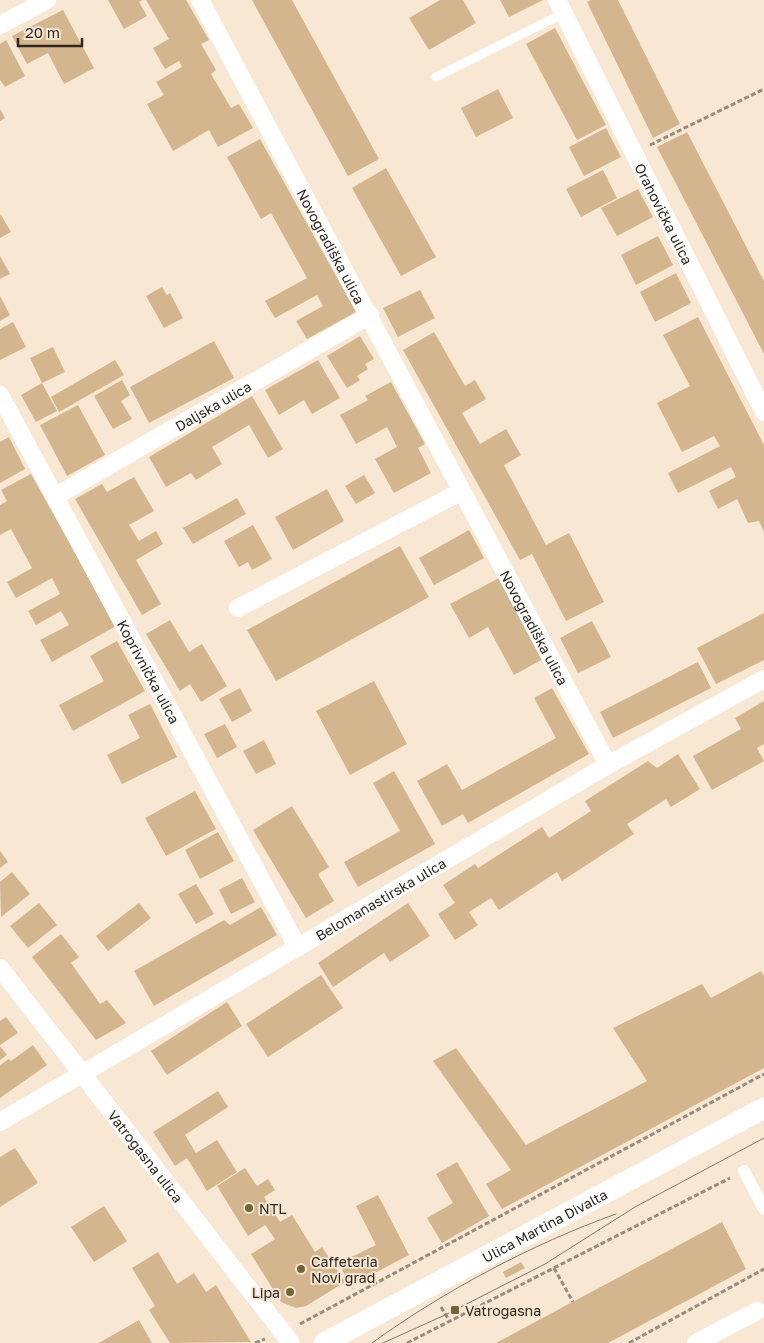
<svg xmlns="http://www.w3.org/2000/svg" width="764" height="1343" font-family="'Golos Text',sans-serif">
	<rect width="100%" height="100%" fill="#f7e7d3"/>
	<!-- building -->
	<g fill="#d4b68e">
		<polygon points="108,0 143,0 139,2 147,16 124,29"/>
		<polygon points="146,0 186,0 209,40 201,44 216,70 211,74 231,108 239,104 253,128 218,147 209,130 173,151 147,104 164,95 156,82 182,67 179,61 165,69 153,48 169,39"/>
		<polygon points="252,0 292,0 379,159 348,176"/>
		<polygon points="440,0 463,0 476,23 429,50 409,18"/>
		<polygon points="500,0 543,0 509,17"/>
		<polygon points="591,0 618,0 680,124 653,138 587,2"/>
		<polygon points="63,10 94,68 64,84 48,53 27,64 12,36"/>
		<polygon points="555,28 606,125 577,140 526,44"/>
		<polygon points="6,40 25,76 5,87 0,80 0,44"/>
		<polygon points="498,89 513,118 476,137 461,108"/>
		<polygon points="0,109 5,118 0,121"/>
		<polygon points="606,128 621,157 584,176 569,147"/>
		<polygon points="687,132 764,281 764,354 657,147"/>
		<polygon points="260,139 356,312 307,339 296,321 323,306 317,295 275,318 265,301 307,278 271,213 261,219 227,157"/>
		<polygon points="386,168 436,257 401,276 352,188"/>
		<polygon points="603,170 617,198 581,217 566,189"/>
		<polygon points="638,189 653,217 617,236 601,208"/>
		<polygon points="1,215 11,232 0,238 0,216"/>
		<polygon points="658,236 673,265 636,285 621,255"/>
		<polygon points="0,256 10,274 0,279"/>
		<polygon points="676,273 691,303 655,322 640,292"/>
		<polygon points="162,287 167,295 170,293 183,318 164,328 146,296"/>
		<polygon points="420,290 435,318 398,337 383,308"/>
		<polygon points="0,296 10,315 0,321"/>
		<polygon points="698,317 764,445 764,532 759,521 748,523 737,499 718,509 709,491 736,477 731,467 678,493 668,473 720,446 714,436 682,452 657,403 690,386 663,335"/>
		<polygon points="13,322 26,347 0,360 0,329"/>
		<polygon points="434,332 465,386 475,380 486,399 462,413 480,444 506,429 521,455 504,465 546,545 569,533 604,602 566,621 532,554 520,560 403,350"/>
		<polygon points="360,336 374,359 365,364 368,369 357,376 360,380 347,388 327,356"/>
		<polygon points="214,341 234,378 149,423 130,387"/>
		<polygon points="53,347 65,372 42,383 30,358"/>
		<polygon points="115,360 124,375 59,412 51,397"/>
		<polygon points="318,360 340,398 312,414 304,400 279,415 265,390"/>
		<polygon points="122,380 130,395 121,401 132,419 113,429 94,396"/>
		<polygon points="391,382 425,444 418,448 431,473 394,493 375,459 397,447 387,427 356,444 340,415 368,400 365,396"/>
		<polygon points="42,383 57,411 36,422 21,395"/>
		<polygon points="252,396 283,449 268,458 249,425 212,447 222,464 196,480 191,473 166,487 149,457"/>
		<polygon points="78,405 105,455 67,476 40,425"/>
		<polygon points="9,437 25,469 0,483 0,442"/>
		<polygon points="31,474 116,626 52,662 40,640 69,625 61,611 36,625 28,611 60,594 52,578 16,598 7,582 32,568 11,529 0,535 0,505 7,501 1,490"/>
		<polygon points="364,475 375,493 356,504 345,486"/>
		<polygon points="134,477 154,511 129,525 139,541 156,531 163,544 136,560 161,604 142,615 75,499 102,484 107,492"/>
		<polygon points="327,489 344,521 293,550 275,517"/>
		<polygon points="237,498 246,514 193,544 183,528"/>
		<polygon points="253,525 272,559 252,570 248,562 239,567 224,541"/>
		<polygon points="469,530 484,558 434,585 419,558"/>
		<polygon points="400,546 429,597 276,681 247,630"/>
		<polygon points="499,578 543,659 514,675 488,627 469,638 450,604"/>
		<polygon points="764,613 764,660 716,684 697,648"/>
		<polygon points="170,620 189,652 202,644 227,686 201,702 190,684 180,691 146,634"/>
		<polygon points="592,621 611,657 578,673 560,638"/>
		<polygon points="117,641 145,691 73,731 59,705 104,681 90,656"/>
		<polygon points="698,662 711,688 613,738 600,712"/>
		<polygon points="374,681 407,744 350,775 316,711"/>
		<polygon points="240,688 252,711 232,722 219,699"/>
		<polygon points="552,688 589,754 468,823 463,814 442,826 417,781 447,764 462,790 556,738 534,698"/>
		<polygon points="764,701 764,744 757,748 764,761 712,790 693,756 741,729 735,718"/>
		<polygon points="150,704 177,757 122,784 107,755 140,738 128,715"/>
		<polygon points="225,724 237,747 217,758 204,734"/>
		<polygon points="264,740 276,764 256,774 243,751"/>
		<polygon points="678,754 700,789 671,807 666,799 627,824 634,834 562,881 557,872 499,910 491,898 469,912 478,925 455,940 438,914 455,903 443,885 475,864 478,868 542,827 549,838 591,811 585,801 648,761 657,768"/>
		<polygon points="394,771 435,844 358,887 344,862 400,831 373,783"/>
		<polygon points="195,791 216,829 166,856 145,818"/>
		<polygon points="292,806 329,867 318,874 334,901 306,918 253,830"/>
		<polygon points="218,832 234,861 200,879 185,850"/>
		<polygon points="0,851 8,862 0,868"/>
		<polygon points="12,872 30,894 1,917 0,882"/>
		<polygon points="242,878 255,902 231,914 219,890"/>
		<polygon points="196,884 214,914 196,924 178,894"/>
		<polygon points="39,903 57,925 28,948 10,926"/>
		<polygon points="139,903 151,918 108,951 96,936"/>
		<polygon points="408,903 430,936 390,962 384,953 333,987 318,963"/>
		<polygon points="261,907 277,935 154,1006 134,971 224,920 230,925"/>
		<polygon points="61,934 79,957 71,963 100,1004 107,1000 126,1023 96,1040 32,957"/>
		<polygon points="761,971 764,976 764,1068 502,1209 486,1184 511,1170 433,1061 456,1048 526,1145 647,1081 613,1028 702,984 711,998"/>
		<polygon points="321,975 343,1008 268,1057 246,1024"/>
		<polygon points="227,1002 242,1026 167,1075 151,1051"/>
		<polygon points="6,1017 18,1033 0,1045 0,1021"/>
		<polygon points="33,1045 47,1065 0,1098 0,1065 9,1059 11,1061"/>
		<polygon points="0,1046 7,1055 0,1060"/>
		<polygon points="218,1091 228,1107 185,1135 196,1153 217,1140 237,1172 207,1191 187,1158 175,1166 153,1132"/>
		<polygon points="15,1148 38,1183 0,1207 0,1157"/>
		<polygon points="457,1162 489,1216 442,1243 427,1218 453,1203 436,1174"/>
		<polygon points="245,1168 257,1186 268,1179 275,1190 264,1197 280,1222 292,1215 315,1252 322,1247 345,1282 306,1306 296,1308 281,1302 251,1254 275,1239 265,1225 248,1236 217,1186"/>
		<polygon points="378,1195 409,1255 350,1286 339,1263 376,1245 356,1206"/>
		<polygon points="104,1206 127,1241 94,1262 71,1227"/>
		<polygon points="722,1222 746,1269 649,1321 608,1343 496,1343"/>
		<polygon points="158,1252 177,1284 194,1273 206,1292 216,1285 251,1342 170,1343 149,1310 155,1306 132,1268"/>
		<polygon points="521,1262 525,1268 506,1278 503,1272"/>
		<polygon points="139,1320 152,1343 99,1343"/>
	</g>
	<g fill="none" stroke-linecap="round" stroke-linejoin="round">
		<!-- path -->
		<g stroke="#978c7e" stroke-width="3" stroke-dasharray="5 2.5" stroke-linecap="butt">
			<polyline points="650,145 764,89"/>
			<polyline points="554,1268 573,1302"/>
			<polyline points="441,1307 449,1320"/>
			<polyline points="300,1324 764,1074"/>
			<polyline points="255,1343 265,1339"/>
			<polyline points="407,1343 730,1178"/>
			<polyline points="629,1343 764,1269"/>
		</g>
		<!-- service -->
		<polyline stroke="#fff" stroke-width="9" points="436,77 564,13"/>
		<!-- pedestrian -->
		<polyline stroke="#fff" stroke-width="12" points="744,1171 764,1209"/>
		<!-- minor -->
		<g stroke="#fff" stroke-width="18">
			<path id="s1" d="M200 0 608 765"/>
			<path id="s2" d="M557 0 764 412"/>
			<polyline points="0,25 47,0"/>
			<path id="s3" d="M0 395 297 946"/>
			<path id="s4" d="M56 496 370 315"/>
			<polyline points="238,608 462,491"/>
			<path id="s5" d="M0 968 291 1343"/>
			<path id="s6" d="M0 1122 608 765 764 679"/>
			<polyline points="696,1343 757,1311"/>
		</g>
		<!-- tertiary -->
		<path stroke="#fff" stroke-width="21" id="s7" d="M324 1343 764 1108"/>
		<!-- tram -->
		<g stroke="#847a6d" stroke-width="1">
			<path d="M372 1343C444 1291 532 1244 616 1214"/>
			<polyline points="383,1343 445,1315 545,1264 635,1207 764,1138"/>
		</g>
	</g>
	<!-- markers -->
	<g fill="#706834" stroke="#f7e7d3" stroke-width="2">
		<circle cx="249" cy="1208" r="5"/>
		<circle cx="301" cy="1269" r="5"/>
		<circle cx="290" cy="1292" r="5"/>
		<rect x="450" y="1305" width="10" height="10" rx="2.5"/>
	</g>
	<g text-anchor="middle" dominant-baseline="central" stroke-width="4" stroke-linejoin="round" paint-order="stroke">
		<!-- street labels -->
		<g font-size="14" fill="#2c261f" stroke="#f7e7d3">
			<text stroke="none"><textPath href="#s2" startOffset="239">Orahovička ulica</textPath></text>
			<text stroke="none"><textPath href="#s1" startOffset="279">Novogradiška ulica</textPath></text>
			<text stroke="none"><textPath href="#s4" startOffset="181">Daljska ulica</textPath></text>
			<text stroke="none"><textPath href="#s1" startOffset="711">Novogradiška ulica</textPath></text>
			<text stroke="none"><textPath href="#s3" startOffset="314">Koprivnička ulica</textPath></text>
			<text stroke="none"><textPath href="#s6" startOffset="441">Belomanastirska ulica</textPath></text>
			<text stroke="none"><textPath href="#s5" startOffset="238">Vatrogasna ulica</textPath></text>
			<text stroke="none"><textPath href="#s7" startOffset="250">Ulica Martina Divalta</textPath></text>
		</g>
		<!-- poi labels -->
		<g font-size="14" fill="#2c261f" stroke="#f7e7d3" text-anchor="start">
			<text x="259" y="1208">NTL</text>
			<text x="311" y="1261">Caffeteria<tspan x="311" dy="16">Novi grad</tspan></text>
			<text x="280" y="1292" text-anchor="end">Lipa</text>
			<text x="465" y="1310">Vatrogasna</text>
		</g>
	</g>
	<!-- scale -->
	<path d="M18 38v8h64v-8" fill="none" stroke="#2c261f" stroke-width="2.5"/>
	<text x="25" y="38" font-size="15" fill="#2c261f" stroke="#f7e7d3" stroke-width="4" paint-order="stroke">20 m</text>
</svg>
